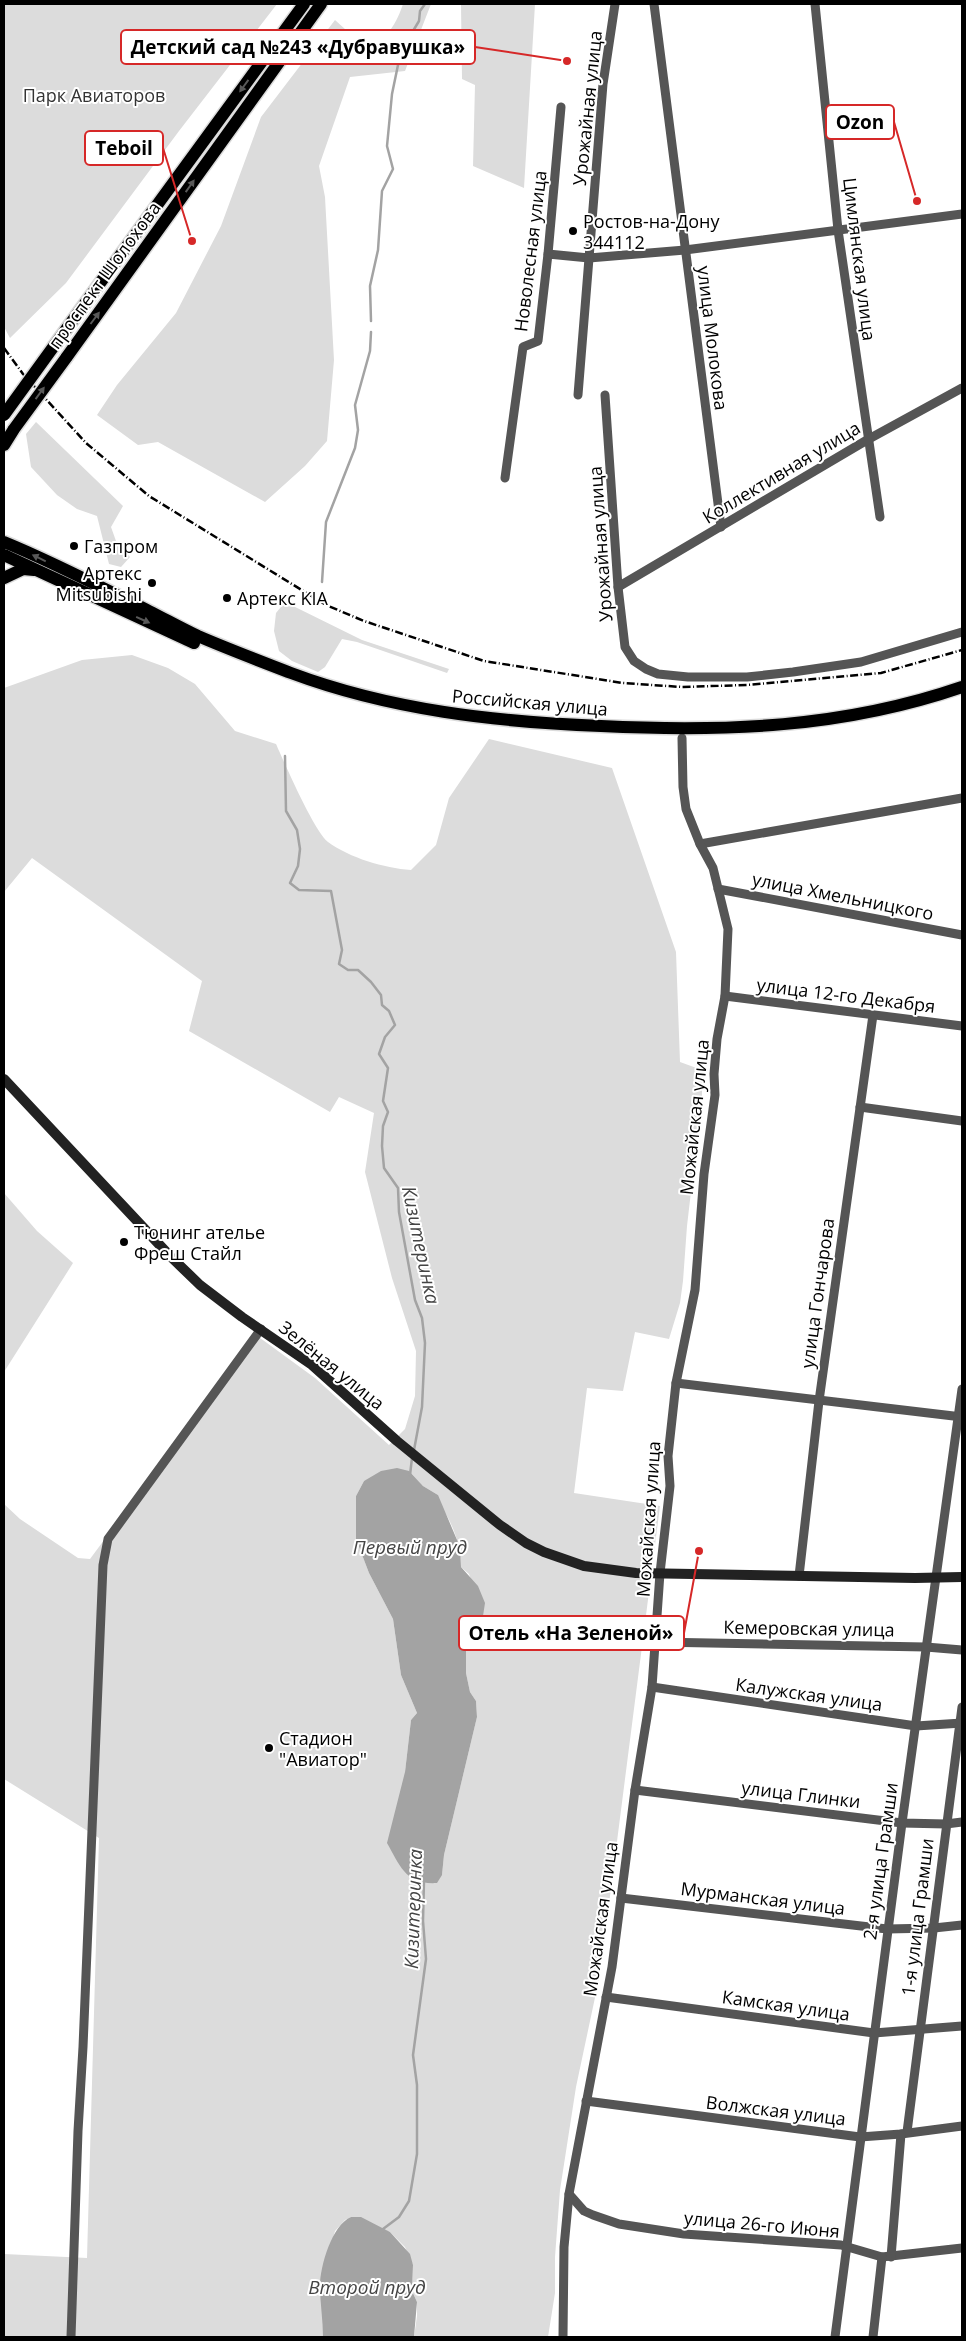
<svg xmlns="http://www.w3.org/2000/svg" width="966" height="2341" font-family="'Open Sans',sans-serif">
	<rect width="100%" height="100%" fill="#fff"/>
	<!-- green -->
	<g fill="#dcdcdc" fill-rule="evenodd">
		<polygon points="4,4 277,4 179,131 66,283 10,338 4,327"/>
		<path d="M403 4H431L405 71 350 77 319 166 325 197 334 360 327 441 305 466 265 502 158 442 138 445 97 415 117 385 176 313 221 226 261 117 335 20 366 48C385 45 398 20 403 4Z"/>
		<polygon points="461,4 535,4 524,188 473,166 475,85 462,79"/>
		<polygon points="36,422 123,506 111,527 116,541 130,557 121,567 109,564 97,516 77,509 57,495 31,467 26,434"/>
		<polygon points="285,602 362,640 449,669 447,673 357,642 342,639 325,667 318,672 292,661 279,651 274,631 276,613"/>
		<path d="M132 655 168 668 195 684 235 731 276 744C285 764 314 831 328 842 350 858 384 868 411 870L436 845 449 798 489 739 612 768 676 952 680 1062 702 1070V1097L687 1226 683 1281 680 1303 669 1339 635 1332 623 1391 587 1388 574 1493 660 1506 600 1974 576 2087 560 2190 555 2257V2293L548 2337H414L417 2316V2302L412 2291 413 2265 405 2247 390 2232 351 2217 345 2220 335 2231 320 2285 323 2313V2337H4V2254L87 2258 99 1838 4 1779V1504L20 1519 78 1558 90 1559 256 1335 315 1378 389 1445 405 1429 415 1396 416 1351 392 1278 365 1172 374 1113 339 1097 330 1112 189 1031 202 981 32 858 4 892V688L82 660ZM409 1471 423 1486 438 1495V1500C452 1524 460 1539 461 1567L469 1574 483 1616 468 1637 466 1651V1673L470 1692 476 1701 477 1717 444 1855 442 1875 405 1772 411 1720 417 1713 401 1675 393 1619 369 1573 356 1539V1496L364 1481Z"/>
		<polygon points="4,1193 37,1231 73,1263 4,1372"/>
	</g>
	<!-- water -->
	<g fill="#a3a3a3">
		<path d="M397 1468 409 1471 423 1486 438 1495 460 1547 461 1567 478 1586 485 1603 483 1616 468 1637 466 1651V1673L470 1692 476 1701 477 1717 444 1855 442 1875 437 1883C406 1885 400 1866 387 1843L405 1772 411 1720 417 1713 401 1675 393 1619 369 1573 356 1539V1496L364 1481 381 1471Z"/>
		<path d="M351 2217H361L390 2232 410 2254 413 2265 412 2291 417 2302 414 2337H323C323 2320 320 2303 320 2286 320 2266 332 2225 351 2217Z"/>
	</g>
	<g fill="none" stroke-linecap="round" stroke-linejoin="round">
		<!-- stream -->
		<g stroke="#a3a3a3" stroke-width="2.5">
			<polyline points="371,321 370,286 378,250 382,191 393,169 387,146 392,94 398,65 407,41 419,21 420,11 425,4"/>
			<polyline points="322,582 326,522 355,448 358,430 355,405 370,351 371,332"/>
			<polyline points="285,756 286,811 297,830 300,849 298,866 290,883 299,890 331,891 342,950 339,964 348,970 358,970 371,982 381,995 382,1005 389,1011 395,1025 385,1037 379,1054 388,1068 383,1101 388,1112 383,1126 382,1146 384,1168 398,1188 399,1212 415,1300 422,1318 425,1343 422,1407 414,1450"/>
			<polyline points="410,1475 412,1458"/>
			<polyline points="383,2231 383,2229 399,2217 409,2201 417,2154 417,2085 413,2055 426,1959 423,1921 424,1880"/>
		</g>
		<defs>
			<g id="primary">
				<polyline points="54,346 304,4"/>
				<polyline points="66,358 321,4"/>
				<polyline points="4,445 14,429"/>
				<path d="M4 542C53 562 101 587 149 611 165 619 181 628 198 636 228 649 260 661 291 673 390 710 496 722 601 726 725 732 843 728 962 687"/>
				<polyline points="4,555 194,643"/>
				<polyline points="4,578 23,569 34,570"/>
			</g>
		</defs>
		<!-- primary casing -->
		<use href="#primary" stroke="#dbdbdb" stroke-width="15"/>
		<!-- street -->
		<g stroke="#555" stroke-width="9">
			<polyline points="654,4 721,527"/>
			<polyline points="815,4 838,230 880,517"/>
			<polyline points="548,254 589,258 685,250 962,214"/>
			<polyline points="578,395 603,84 615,4"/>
			<polyline points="605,395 618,587 625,647 634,661 646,669 658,674 688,677 747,677 793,672 861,662 962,632"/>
			<polyline points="505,478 523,347 538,341 548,254 561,107"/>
			<polyline points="618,587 867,440 962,388"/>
			<polyline points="700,844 962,798"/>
			<polyline points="718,889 962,935"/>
			<polyline points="725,996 962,1026"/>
			<polyline points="860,1107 962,1121"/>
			<polyline points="676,1383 962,1417"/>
			<polyline points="799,1576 819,1401 873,1015"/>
			<polyline points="656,1642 926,1647 962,1650"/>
			<polyline points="652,1687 916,1726 962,1723"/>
			<polyline points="635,1790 902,1823 946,1824 962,1822"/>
			<polyline points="621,1898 887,1929 934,1928 962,1925"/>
			<polyline points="606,1997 874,2033 962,2026"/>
			<polyline points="586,2101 860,2137 901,2134 962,2126"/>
			<polyline points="907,2132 962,1707"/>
			<polyline points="569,2194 584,2211 593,2215 619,2224 684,2234 841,2245 882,2257 962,2248"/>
			<polyline points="891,2257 901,2134"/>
			<polyline points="71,2337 78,2131 83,2047 103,1565 108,1539 261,1329"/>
			<polyline points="563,2337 564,2247 569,2194 612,1967 635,1790 652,1687 660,1573 670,1486 668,1456 676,1383 695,1290 704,1174 715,1095 714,1074 717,1039 725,996 728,929 713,868 700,844 686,809 683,787 682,738"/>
			<polyline points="835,2337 902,1823 962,1389"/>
			<polyline points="873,2337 882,2257"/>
		</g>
		<!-- secondary -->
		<polyline stroke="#222" stroke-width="10" points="4,1079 170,1256 200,1285 242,1317 312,1365 397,1441 500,1525 526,1543 544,1552 584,1566 636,1573 915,1578 962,1577"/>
		<!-- primary -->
		<use href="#primary" stroke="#000" stroke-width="12"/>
		<!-- rail -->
		<polyline stroke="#000" stroke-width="2.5" stroke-dasharray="8 2.5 1 2.5" stroke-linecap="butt" points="4,348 23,374 86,443 149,496 326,605 364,621 484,661 623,683 682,687 747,685 881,673 962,650"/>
		<defs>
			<g id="primary-bridge">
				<polyline points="4,415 54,346"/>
				<polyline points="14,429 66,358"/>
			</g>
		</defs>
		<!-- primary-bridge casing -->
		<use href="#primary-bridge" stroke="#dbdbdb" stroke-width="15" stroke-linecap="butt"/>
		<!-- primary-bridge -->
		<use href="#primary-bridge" stroke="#000" stroke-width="12"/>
	</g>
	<!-- one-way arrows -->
	<defs><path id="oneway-solid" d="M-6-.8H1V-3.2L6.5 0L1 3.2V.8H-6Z" transform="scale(1.25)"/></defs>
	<g fill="#595959">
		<use href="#oneway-solid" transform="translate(244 86) rotate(126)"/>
		<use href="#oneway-solid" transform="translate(190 186) rotate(-55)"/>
		<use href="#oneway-solid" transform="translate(95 318) rotate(-53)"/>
		<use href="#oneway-solid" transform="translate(40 393) rotate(-54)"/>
		<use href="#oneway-solid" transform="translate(39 558) rotate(-154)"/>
		<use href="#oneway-solid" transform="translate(143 620) rotate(24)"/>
	</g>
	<!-- markers -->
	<g fill="#000" stroke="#fff" stroke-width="2">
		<circle cx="573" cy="231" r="5"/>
		<circle cx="74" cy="546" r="5"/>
		<circle cx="152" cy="583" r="5"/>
		<circle cx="227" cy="598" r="5"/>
		<circle cx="124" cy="1242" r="5"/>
		<circle cx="269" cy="1748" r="5"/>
	</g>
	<g text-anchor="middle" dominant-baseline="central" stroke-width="4" stroke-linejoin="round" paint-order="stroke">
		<!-- park labels -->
		<g font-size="18" fill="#333" stroke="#fff">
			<text x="94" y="95">Парк Авиаторов</text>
		</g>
		<!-- street labels -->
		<g font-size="18" fill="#000" stroke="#fff">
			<text transform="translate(587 108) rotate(-84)">Урожайная улица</text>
			<text transform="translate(530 251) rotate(-83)">Новолесная улица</text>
			<text transform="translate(860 259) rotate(83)">Цимлянская улица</text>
			<text transform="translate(104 275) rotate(-54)">проспект Шолохова</text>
			<text transform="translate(713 338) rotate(83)">улица Молокова</text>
			<text transform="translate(781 472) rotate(-31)">Коллективная улица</text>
			<text transform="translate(600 544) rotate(-94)">Урожайная улица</text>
			<text transform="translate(530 702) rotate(5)">Российская улица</text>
			<text transform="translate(843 896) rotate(11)">улица Хмельницкого</text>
			<text transform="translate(846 995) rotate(7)">улица 12-го Декабря</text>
			<text transform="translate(694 1117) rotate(-84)">Можайская улица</text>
			<text transform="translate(817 1293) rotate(-82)">улица Гончарова</text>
			<text transform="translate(332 1365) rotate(39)">Зелёная улица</text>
			<text transform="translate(648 1519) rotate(-86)">Можайская улица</text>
			<text transform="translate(809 1628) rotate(1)">Кемеровская улица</text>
			<text transform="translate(809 1694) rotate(8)">Калужская улица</text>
			<text transform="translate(801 1794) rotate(7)">улица Глинки</text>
			<text transform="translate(880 1861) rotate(-82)">2-я улица Грамши</text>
			<text transform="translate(763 1898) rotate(7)">Мурманская улица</text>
			<text transform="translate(917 1917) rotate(-83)">1-я улица Грамши</text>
			<text transform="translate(600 1919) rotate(-82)">Можайская улица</text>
			<text transform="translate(786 2005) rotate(8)">Камская улица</text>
			<text transform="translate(776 2110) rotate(7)">Волжская улица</text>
			<text transform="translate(762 2224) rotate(5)">улица 26-го Июня</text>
		</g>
		<!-- poi labels -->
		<g font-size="18" fill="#000" stroke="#fff" text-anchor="start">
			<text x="583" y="221">Ростов-на-Дону<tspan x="583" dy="21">344112</tspan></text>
			<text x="84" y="546">Газпром</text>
			<text x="142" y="573" text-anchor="end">Артекс<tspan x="142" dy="21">Mitsubishi</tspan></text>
			<text x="237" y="598">Артекс KIA</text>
			<text x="134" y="1232">Тюнинг ателье<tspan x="134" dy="21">Фреш Стайл</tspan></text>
			<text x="279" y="1738">Стадион<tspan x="279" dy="21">"Авиатор"</tspan></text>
		</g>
		<!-- water labels -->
		<g font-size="19" font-style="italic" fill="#444" stroke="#fff">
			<text transform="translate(421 1245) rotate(78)">Кизитеринка</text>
			<text x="410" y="1547">Первый пруд</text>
			<text transform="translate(413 1909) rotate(-88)">Кизитеринка</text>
			<text x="367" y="2287">Второй пруд</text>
		</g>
	</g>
	<!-- callouts -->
	<path fill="none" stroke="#d62828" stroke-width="2" d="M567 61L475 47M917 201L894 122M192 241L163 148M699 1551L684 1633"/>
	<g fill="#d62828" stroke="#fff" stroke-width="2">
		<circle cx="567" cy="61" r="5"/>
		<circle cx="917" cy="201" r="5"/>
		<circle cx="192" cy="241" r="5"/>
		<circle cx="699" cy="1551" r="5"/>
	</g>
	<g fill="#fff" stroke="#d62828" stroke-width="2">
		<rect x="121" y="30" width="354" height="34" rx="5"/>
		<rect x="826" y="105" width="68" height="34" rx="5"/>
		<rect x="85" y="131" width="78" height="34" rx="5"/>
		<rect x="459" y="1616" width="225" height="34" rx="5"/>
	</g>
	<g font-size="19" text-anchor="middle" font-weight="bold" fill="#000">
		<text x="298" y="54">Детский сад №243 «Дубравушка»</text>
		<text x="860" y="129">Ozon</text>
		<text x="124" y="155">Teboil</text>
		<text x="571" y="1640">Отель «На Зеленой»</text>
	</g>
	<!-- border -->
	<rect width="966" height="2341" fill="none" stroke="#000000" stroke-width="10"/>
</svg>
